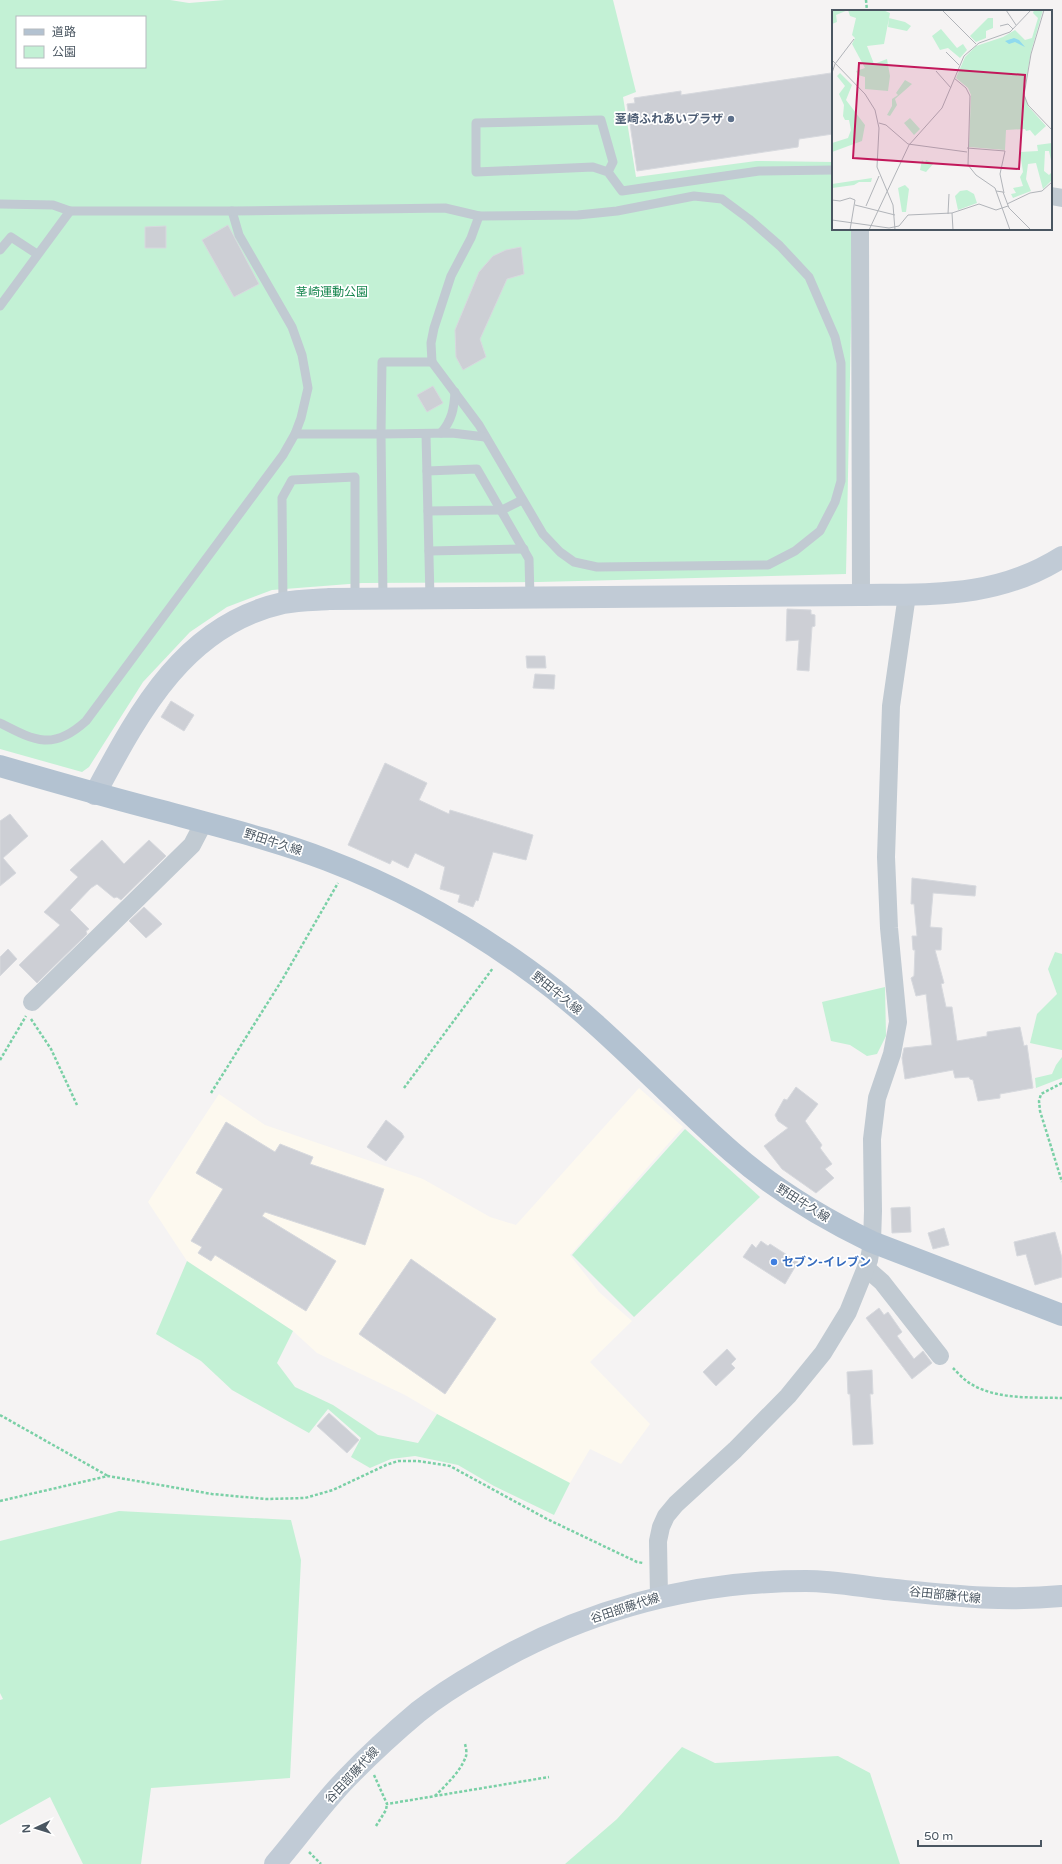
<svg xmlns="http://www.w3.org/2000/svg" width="1062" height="1864" font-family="'Varela Round','Noto Sans JP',sans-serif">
	<rect width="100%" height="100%" fill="#f5f3f3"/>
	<!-- commercial -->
	<polygon fill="#fdf9ef" points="639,1088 683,1127 570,1255 599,1292 632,1321 590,1362 650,1424 621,1464 590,1449 570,1483 446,1419 405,1395 317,1353 293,1331 187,1261 148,1202 219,1094 265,1125 423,1179 490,1217 516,1225"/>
	<!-- green -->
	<g fill="#c3f1d5" fill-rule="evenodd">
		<path d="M0 0H170L189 3 225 0H613L636 92 623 97 636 177 756 161 833 162V229H853L846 574 539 582 362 583 272 590 227 607 190 632 143 682 89 767 82 772 0 749ZM17 17H145V67H17Z"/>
		<polygon points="1055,952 1062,954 1062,1050 1030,1043 1037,1014 1057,994 1048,969"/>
		<polygon points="885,987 886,1036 877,1054 867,1056 850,1045 831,1041 822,1002"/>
		<polygon points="1062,1057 1062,1078 1036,1088 1035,1078 1052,1074 1056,1065"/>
		<polygon points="685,1129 760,1197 634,1317 572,1255"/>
		<polygon points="187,1261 293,1331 277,1363 295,1387 333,1405 378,1435 418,1443 437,1414 570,1483 554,1515 494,1486 458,1465 415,1456 391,1459 370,1468 351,1457 361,1438 328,1409 309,1433 232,1390 201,1361 156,1334"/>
		<polygon points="119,1511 291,1520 301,1560 290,1778 151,1788 141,1864 83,1864 50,1797 0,1825 0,1700 3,1699 0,1693 0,1541"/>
		<polygon points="682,1747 715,1763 838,1756 870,1773 900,1864 565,1864 617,1819"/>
	</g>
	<!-- building -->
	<g fill="#cdcfd5" stroke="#d7d9de">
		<polygon points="831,73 833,90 833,134 799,139 798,147 637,171 627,104 635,103 634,98 681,91 681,95"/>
		<polygon points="228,225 259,284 234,297 202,240"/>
		<polygon points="166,226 166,248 145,248 145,227"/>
		<polygon points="521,247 524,274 507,279 480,339 486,357 463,370 456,357 455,330 479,272 493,256 506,250"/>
		<polygon points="433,386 443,403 427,412 417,395"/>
		<polygon points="787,609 811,610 811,614 815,615 815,626 812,627 809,671 797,670 799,640 786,641"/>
		<polygon points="526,656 545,656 546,668 527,668"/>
		<polygon points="535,674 555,675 554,689 533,688"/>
		<polygon points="171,701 194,715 184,731 161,717"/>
		<polygon points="385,763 427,783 419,800 449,814 450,810 533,835 526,860 493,852 478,901 476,900 473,907 458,902 460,895 440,889 445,867 415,853 408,868 392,860 390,864 348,845"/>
		<polygon points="10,814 28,836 3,858 16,873 0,886 0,821"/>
		<polygon points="102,840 124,864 149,840 166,856 121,900 117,897 114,898 97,884 91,888 70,910 89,929 86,931 87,934 37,983 19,965 60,925 44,912 78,877 70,870"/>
		<polygon points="912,878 976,886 975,896 933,893 930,927 942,928 941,950 935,950 944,983 941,984 946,1007 952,1007 957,1041 987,1036 987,1032 1020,1027 1024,1046 1027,1045 1033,1088 1000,1094 1000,1098 978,1101 973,1080 970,1079 969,1077 955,1078 953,1070 905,1079 902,1058 904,1048 932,1045 926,994 916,996 911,978 914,976 915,950 913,950 912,936 917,936 914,904 911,904"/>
		<polygon points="144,907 162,924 146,938 129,921"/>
		<polygon points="8,949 17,959 0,976 0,957"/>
		<polygon points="796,1087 818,1104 805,1121 822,1145 820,1148 832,1164 825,1169 834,1178 816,1193 782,1169 764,1146 788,1128 778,1121 775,1115 784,1099 787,1100"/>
		<polygon points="386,1120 402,1133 404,1137 386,1161 367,1147"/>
		<polygon points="226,1122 275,1152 280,1144 313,1157 310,1164 384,1189 365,1245 265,1212 262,1216 336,1261 306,1311 215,1255 211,1261 198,1253 202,1247 191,1241 223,1189 196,1173"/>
		<polygon points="910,1207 911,1232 892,1233 891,1208"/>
		<polygon points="944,1228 949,1245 933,1249 928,1233"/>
		<polygon points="1055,1232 1062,1258 1062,1277 1035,1285 1026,1254 1017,1256 1014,1242"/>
		<polygon points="761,1241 768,1246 770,1244 798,1262 785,1284 743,1257 752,1244 756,1248"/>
		<polygon points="411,1259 496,1319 445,1394 359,1334"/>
		<polygon points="879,1308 884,1315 888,1312 902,1332 897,1336 914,1359 923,1351 932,1363 912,1379 866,1318"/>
		<polygon points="727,1349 736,1359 731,1364 735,1368 716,1386 703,1372"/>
		<polygon points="872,1370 873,1394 870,1394 873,1444 853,1445 850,1394 848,1394 847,1372"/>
		<polygon points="329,1413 359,1440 347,1453 317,1426"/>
	</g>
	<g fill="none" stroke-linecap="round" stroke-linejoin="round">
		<!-- path -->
		<g stroke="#7ad0a6" stroke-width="2.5" stroke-dasharray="3 2" stroke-linecap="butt">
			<polyline points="866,0 867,11"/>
			<polyline points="31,1019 51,1049 77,1105"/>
			<polyline points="0,1060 26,1016"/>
			<polyline points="1062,1083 1041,1094 1039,1101 1040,1111 1062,1182"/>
			<polyline points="404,1088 493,968"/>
			<polyline points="211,1093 282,980 338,883"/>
			<path d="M953 1368C958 1373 964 1380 971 1384 998 1400 1032 1397 1062 1398"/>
			<polyline points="0,1415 108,1476"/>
			<polyline points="0,1501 108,1476 212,1494 266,1499 305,1498 333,1490 386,1465 398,1461 418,1461 450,1466 547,1519 637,1562 643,1563"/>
			<polyline points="374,1775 387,1804 549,1777"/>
			<path d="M435 1796C446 1785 461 1771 466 1756 467 1753 466 1748 465 1744"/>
			<polyline points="376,1826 386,1810 387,1804"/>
			<polyline points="309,1852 321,1864"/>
		</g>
		<!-- lane -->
		<g stroke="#c1cad2" stroke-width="9">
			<polyline points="608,172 613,162 601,120 476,123 476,172 593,167 608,172 622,191 759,171 833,170"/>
			<path d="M0 204 53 205 70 211H232L239 235 292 327 302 355 308 388 301 418 295 434 283 455 86 721C53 751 35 741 0 723"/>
			<polyline points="232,211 445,208 479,216 471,238 451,276 434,328 431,343 432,362 382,362 381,434 295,434"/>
			<polyline points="0,250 11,237 37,254"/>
			<polyline points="0,306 70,211"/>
			<polyline points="432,362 479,425 543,534 560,552 574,562 597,567 768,565 795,551 820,531 835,502 841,481 841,363 835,337 809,277 780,246 749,219 722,199 694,196 617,211 578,215 479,216"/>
			<path d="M441 433C452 420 454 409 455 392"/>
			<polyline points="426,434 430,598"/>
			<polyline points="427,471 477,469 529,559 530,597"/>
			<polyline points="428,511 502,510 522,500"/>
			<polyline points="429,551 524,549"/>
			<polyline points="383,598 381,434 452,433 485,437"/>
			<polyline points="283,603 282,498 292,480 355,477 355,599"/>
		</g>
		<!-- street -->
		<g stroke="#c1cad2" stroke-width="18">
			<polyline points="1051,196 1062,198"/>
			<polyline points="860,229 861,595"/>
			<polyline points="32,1002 192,845 204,822"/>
			<polyline points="866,1268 882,1282 940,1356"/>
			<polyline points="659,1597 658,1541 661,1527 666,1516 676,1504 735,1450 788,1396 823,1353 848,1312 869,1260 872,1242 873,1211 872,1139 877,1098 892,1054 898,1022 889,928 886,857 891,706 907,595"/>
		</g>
		<!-- secondary -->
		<g stroke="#c1cbd6" stroke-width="22">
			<path d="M95 794C139 712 184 625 283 603 298 600 314 600 329 599L861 595C935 594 997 598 1062 557"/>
			<path d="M275 1864C299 1836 321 1805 346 1779 369 1755 393 1733 418 1712 437 1697 459 1683 480 1671 581 1611 689 1581 806 1581 832 1581 859 1586 885 1589 946 1595 1001 1602 1062 1596"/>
		</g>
		<!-- primary -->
		<path stroke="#b3c2d1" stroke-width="22" d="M0 766C55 782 111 798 166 812 220 827 275 840 327 860 398 887 466 925 527 969 602 1022 663 1092 732 1152 773 1188 822 1218 872 1242L1062 1315"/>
	</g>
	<!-- markers -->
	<circle fill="#5c6f8a" stroke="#fff" stroke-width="1.5" cx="731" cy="119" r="4"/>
	<circle fill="#3f7fe0" stroke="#fff" stroke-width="1.5" cx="774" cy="1262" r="4"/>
	<g text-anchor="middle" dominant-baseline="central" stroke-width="3.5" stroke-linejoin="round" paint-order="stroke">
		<!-- service labels -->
		<g font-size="12" font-weight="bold" fill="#4e5e75" stroke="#fff" text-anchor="end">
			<text x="723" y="119">茎崎ふれあいプラザ</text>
		</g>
		<!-- park labels -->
		<g font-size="12" fill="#17864f" stroke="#fff">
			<text x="332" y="292">茎崎運動公園</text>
		</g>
		<!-- street labels -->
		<g font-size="12" fill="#4a5661" stroke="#fff">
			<text transform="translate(273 842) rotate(18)">野田牛久線</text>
			<text transform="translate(557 993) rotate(39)">野田牛久線</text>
			<text transform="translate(803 1203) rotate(32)">野田牛久線</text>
			<text transform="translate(945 1595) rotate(6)">谷田部藤代線</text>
			<text transform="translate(625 1608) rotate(-18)">谷田部藤代線</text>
			<text transform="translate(352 1775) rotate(-47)">谷田部藤代線</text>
		</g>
		<!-- shop labels -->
		<g font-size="12" font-weight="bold" fill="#366cbe" stroke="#fff" text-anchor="start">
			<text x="782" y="1262">セブン-イレブン</text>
		</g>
	</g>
	<!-- overview -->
	<g transform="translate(832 10)">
		<rect width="220" height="220" fill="#f5f3f3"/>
		<path d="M0 0H51L58 3 52 34 35 36 42 54 55 49 58 66 56 81 33 79V67L26 65 24 61 33 58 20 34 23 28 20 25 24 8 18 6 16 0 4 5 5 12 0 14ZM202 0H211L199 42 192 82 196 96 214 116 203 126 198 120 194 121 193 119 174 120 173 140 137 137 139 85 136 78 124 68 133 47 144 36 171 27 183 20 193 30 200 28 206 8 201 3ZM57 8 73 12 79 16 75 21 56 17ZM156 8H161V18L154 21V28L144 32 138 26ZM109 19 125 38 131 34 135 40 128 48 116 38 108 40 100 26ZM8 63 20 75 14 90 33 115 30 131 0 142V133L16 128 19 120 17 110H13L11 106 12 95 7 84 13 76 5 66ZM73 70 80 74 63 89 65 95 58 106 55 105 60 96V89L66 85 64 83ZM78 108 88 119 82 125 72 113ZM220 133V155L217 141H213L212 161 217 165 220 162V170L211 179 204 153 196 154 194 169 199 181 181 188 179 184 184 183 181 178 191 176 188 167 191 162 188 142 206 141 205 135ZM90 150 93 153 94 150 102 153 94 162 88 160ZM40 168 39 172H27L22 175 0 178V174ZM73 175 77 179 74 202H70L66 178ZM135 180 142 184 145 193 126 200 123 186 128 181Z" fill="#c3f1d5"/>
		<path d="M182 28 187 30 193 37 183 32 177 34 173 31Z" fill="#90daee"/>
		<path fill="none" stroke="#b1b4b9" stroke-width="1" d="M110 0 144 34M174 0 184 15M212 0 199 44 192 85 196 95 220 120M168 16 176 14 181 19M0 23V47M114 42 127 55M0 50 33 84 43 100 47 118 45 157 61 195 63 220M104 61 119 78M0 63 3 54 22 29M122 68 134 78 138 86 136 155 144 165 163 178 178 220M47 113 54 115 76 134 135 142M135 138 173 141 168 164 172 183M164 181 171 182 177 198 199 220M0 190 8 191 18 188 23 190 18 220M175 194 198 183 210 181 220 172M23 195 63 205M34 196 47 166M120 203 121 220M116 204 117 184M0 210 57 218 67 216 76 205 120 203 147 194 164 200 176 196M37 220 77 135 110 98 132 46 147 33 178 22 199 0"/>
		<path fill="#c2185b" fill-opacity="0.15" stroke="#c2185b" stroke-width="2" d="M27 53 193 65 187 159 21 148Z"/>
		<rect width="220" height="220" fill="none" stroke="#4a5661" stroke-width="2"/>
	</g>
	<!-- legend -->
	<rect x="16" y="16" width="130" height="52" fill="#ffffff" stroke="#b7bbc0"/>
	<rect x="24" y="29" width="20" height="6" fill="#b3c2d1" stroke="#b7bbc0"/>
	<text x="52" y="36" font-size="12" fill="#4a5661">道路</text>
	<rect x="24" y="46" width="20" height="12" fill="#c3f1d5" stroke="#b7bbc0"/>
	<text x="52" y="56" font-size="12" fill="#4a5661">公園</text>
	<!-- north arrow -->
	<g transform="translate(36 1828) rotate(266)" stroke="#ffffff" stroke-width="3" paint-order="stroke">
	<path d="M0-3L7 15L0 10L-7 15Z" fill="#4a5661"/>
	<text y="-6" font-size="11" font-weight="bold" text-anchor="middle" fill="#4a5661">N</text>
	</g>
	<!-- scale -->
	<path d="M918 1840v6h123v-6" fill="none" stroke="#4a5661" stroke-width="2"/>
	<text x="924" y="1840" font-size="12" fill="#4a5661" stroke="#ffffff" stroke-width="3" paint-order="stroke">50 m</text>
</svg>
